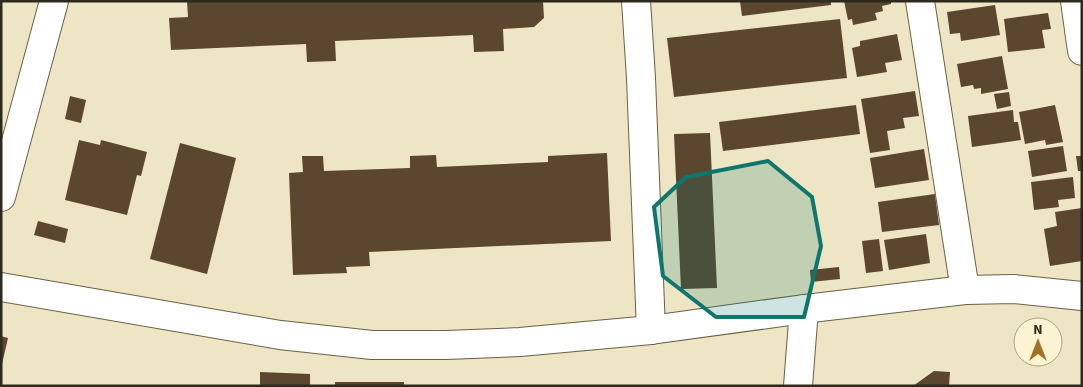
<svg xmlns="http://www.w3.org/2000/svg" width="1083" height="387" font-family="'Source Sans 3',sans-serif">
	<rect width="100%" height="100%" fill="#eee5c4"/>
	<!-- building -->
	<g fill="#5b4630">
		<polygon points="187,1 543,1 544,18 534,27 503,29 504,51 474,52 473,35 335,41 336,61 307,62 306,44 171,50 169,18 188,17"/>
		<polygon points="740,1 831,1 831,5 742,16"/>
		<polygon points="844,1 891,1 891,4 882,6 883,11 875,13 877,20 853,25 852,19 848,20"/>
		<polygon points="995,5 1000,35 961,41 960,33 950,34 947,12"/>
		<polygon points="1048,13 1051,29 1042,30 1045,48 1008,52 1004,19"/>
		<polygon points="840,19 847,78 674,97 667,38"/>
		<polygon points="897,34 902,60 885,63 887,72 857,77 852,48 860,46 860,41"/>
		<polygon points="1002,56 1008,89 981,94 981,88 974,89 973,85 961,87 957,64"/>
		<polygon points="915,91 919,116 903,118 905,128 887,131 890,150 870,153 861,99"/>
		<polygon points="1009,92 1011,106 997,109 994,94"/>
		<polygon points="70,96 86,100 81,123 65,119"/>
		<polygon points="856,105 860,134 723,151 719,122"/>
		<polygon points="1055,105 1063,142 1046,145 1045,140 1025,144 1019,112"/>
		<polygon points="1013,110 1014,122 1018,122 1021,140 972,147 968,116"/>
		<polygon points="710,133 717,288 681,289 674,134"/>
		<polygon points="79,140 100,145 101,140 147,152 141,176 137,175 127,215 65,200"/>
		<polygon points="180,143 236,158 207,274 150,259"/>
		<polygon points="1063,146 1067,171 1032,177 1028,151"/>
		<polygon points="924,149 929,180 875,188 870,158"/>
		<polygon points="607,153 611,241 369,252 370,266 346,267 347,273 293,275 289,173 303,172 302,156 323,156 324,171 410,168 410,156 436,155 437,167 548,162 548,156"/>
		<polygon points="1076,156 1082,156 1082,171 1078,171"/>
		<polygon points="1073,177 1075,198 1058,200 1059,207 1034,210 1031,182"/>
		<polygon points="935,194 939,225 882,232 878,202"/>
		<polygon points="1082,208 1082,261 1050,266 1044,229 1057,226 1055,212"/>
		<polygon points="38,221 68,229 65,243 34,235"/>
		<polygon points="926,234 930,263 889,270 884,240"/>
		<polygon points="879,239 883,271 866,273 862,241"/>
		<polygon points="839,267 840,279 811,282 810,270"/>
		<polygon points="1,336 8,338 2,364 1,364"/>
		<polygon points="934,371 950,372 949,386 913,386"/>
		<polygon points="260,372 310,374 310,386 260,386"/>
		<rect x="335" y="382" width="69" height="4"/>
	</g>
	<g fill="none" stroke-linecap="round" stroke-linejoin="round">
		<defs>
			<g id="minor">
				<polyline points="636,1 641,78 651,330"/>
				<polyline points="920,1 965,290"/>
				<polyline points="1075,1 1082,51"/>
				<polyline points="1,197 54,1"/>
				<polyline points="1,287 280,335 372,345 446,345 520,342 651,330 804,309 965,290 1014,289 1082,296"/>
				<polyline points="798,386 804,309"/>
			</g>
		</defs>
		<!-- minor casing -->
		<use href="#minor" stroke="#696144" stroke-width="30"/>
		<!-- minor -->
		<use href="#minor" stroke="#fff" stroke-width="28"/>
	</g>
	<!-- marked area -->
	<path fill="#0f766e" fill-opacity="0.2" stroke="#0f766e" stroke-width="4" stroke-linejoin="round" d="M768 161 812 197 821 246 804 317H716L663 276 654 207 686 177Z"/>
	<!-- border -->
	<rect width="1083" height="387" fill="none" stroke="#2d2a1d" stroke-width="5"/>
	<!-- north arrow -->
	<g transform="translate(1038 342)"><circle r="24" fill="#fbf3d1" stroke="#a9a389"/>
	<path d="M0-4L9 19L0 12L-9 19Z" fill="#a27126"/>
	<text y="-8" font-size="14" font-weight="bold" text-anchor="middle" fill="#2d2a1d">N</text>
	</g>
</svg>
